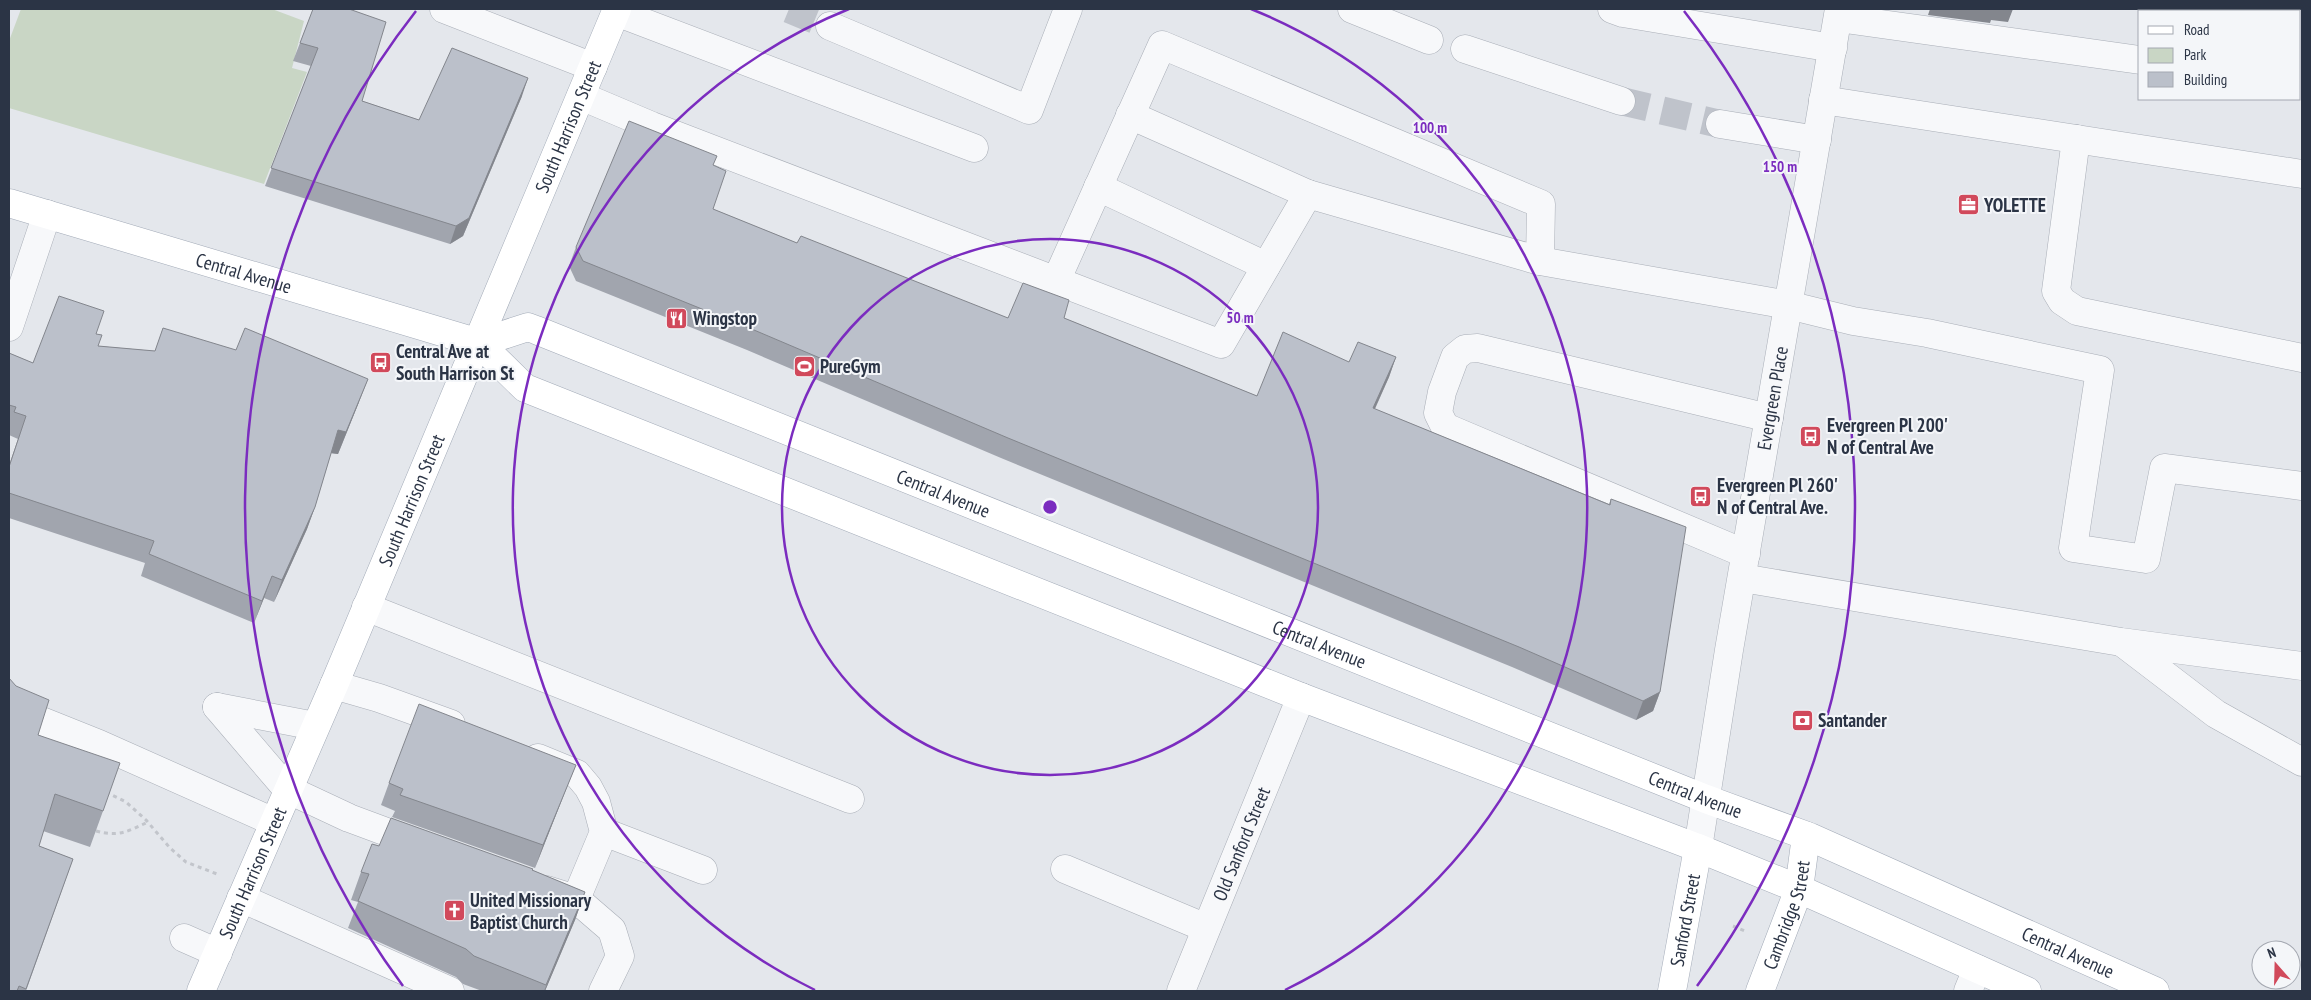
<svg xmlns="http://www.w3.org/2000/svg" width="2311" height="1000" font-family="'PT Sans Narrow',sans-serif">
	<rect width="100%" height="100%" fill="#e4e7ec"/>
	<!-- green -->
	<polygon fill="#c9d6c5" points="21,9 272,9 304,21 292,68 307,72 264,184 9,108 9,41"/>
	<g fill="none" stroke-linecap="round" stroke-linejoin="round">
		<!-- minor-tunnel -->
		<g stroke="#bfc3cb" stroke-width="28" stroke-dasharray="28 14" stroke-linecap="butt">
			<polyline points="789,9 830,26"/>
			<polyline points="1621,101 1720,124"/>
		</g>
		<defs>
			<g id="minor">
				<polyline points="444,9 593,67"/>
				<polyline points="1352,9 1429,40"/>
				<polyline points="1612,9 1623,13 1833,48"/>
				<polyline points="2180,11 2180,9"/>
				<polyline points="616,12 974,148"/>
				<polyline points="1838,18 2140,60"/>
				<polyline points="830,26 1029,110 1068,9"/>
				<polyline points="1465,49 1621,101"/>
				<polyline points="581,96 652,126 1221,344 1308,194 1540,261 1788,305 1853,321 1927,333 2100,370 2073,548 2146,559 2164,468 2302,486"/>
				<polyline points="1823,100 2302,174"/>
				<polyline points="1130,115 1308,194"/>
				<polyline points="1720,124 1817,140"/>
				<polyline points="2076,139 2056,291 2062,301 2077,311 2302,358"/>
				<polyline points="1098,187 1266,266"/>
				<polyline points="1056,281 1162,45 1541,204 1540,261"/>
				<polyline points="9,327 47,214"/>
				<polyline points="1746,554 1445,427 1438,413 1442,392 1455,357 1465,349 1478,348 1769,418"/>
				<polyline points="1742,578 2121,642 2302,666"/>
				<polyline points="366,607 850,799"/>
				<polyline points="2123,643 2216,714 2302,762"/>
				<polyline points="334,685 379,698 451,724"/>
				<polyline points="217,707 287,789 349,818 419,844"/>
				<polyline points="217,707 315,726"/>
				<polyline points="9,708 99,744 274,822"/>
				<polyline points="538,758 577,774 588,787 596,802 604,832 576,899"/>
				<polyline points="604,832 703,870"/>
				<path id="s1" d="M1698 848 1729 650 1839 9"/>
				<polyline points="1065,869 1206,928"/>
				<polyline points="547,890 576,899 612,930 620,956 603,991"/>
				<polyline points="241,898 450,991"/>
				<polyline points="184,938 218,953"/>
				<path id="s2" d="M1181 991 1301 697"/>
				<polyline points="1968,991 1977,969"/>
			</g>
			<g id="major">
				<path id="s3" d="M9 203 479 343 525 388 1301 697 1698 848 1799 889 2027 991"/>
				<path id="s4" d="M479 343 528 327 536 330 1706 799 1810 837 2155 991"/>
				<path id="s5" d="M201 991 334 685 617 9"/>
				<path id="s6" d="M1672 991 1698 848"/>
				<path id="s7" d="M1760 991 1799 889 1806 836"/>
			</g>
		</defs>
		<!-- minor casing -->
		<use href="#minor" stroke="#a9aeb7" stroke-width="29"/>
		<!-- major casing -->
		<use href="#major" stroke="#a3abb8" stroke-width="29"/>
		<!-- path -->
		<g stroke="#c2c5cb" stroke-width="3" stroke-dasharray="4 4" stroke-linecap="butt">
			<polyline points="106,792 126,802 146,820 170,848 186,862 217,874"/>
			<path d="M96 831C120 837 126 832 148 822"/>
			<polyline points="1733,926 1747,932"/>
		</g>
		<!-- minor -->
		<use href="#minor" stroke="#f7f8fa" stroke-width="28"/>
		<!-- major -->
		<use href="#major" stroke="#fff" stroke-width="28"/>
	</g>
	<!-- wall -->
	<g fill="#a1a5ae">
		<polygon points="313,9 362,101 419,120 522,96 463,236 450,244 265,186 311,66 293,61"/>
		<polygon points="713,165 713,209 797,243 1008,318 1064,318 1257,396 1349,362 1396,357 1389,377 1375,409 1609,504 1611,499 1660,692 1653,711 1636,720 1512,667 1001,458 747,350 576,281 569,266 576,247"/>
		<polygon points="163,328 359,402 338,454 331,453 315,507 307,529 274,602 264,598 254,623 141,576 145,563 9,518 9,465 18,439 9,435 9,353 33,363 96,334 98,346 155,351"/>
		<polygon points="38,735 103,811 90,847 43,831 39,846 73,859 26,991 9,991"/>
		<polygon points="576,765 567,787 535,868 392,817 395,811 381,805 389,783"/>
		<polygon points="379,846 532,870 585,892 575,920 545,991 482,991 463,984 456,977 348,928 358,902 351,900 361,872"/>
	</g>
	<!-- shaded-wall -->
	<g fill="#83868d">
		<polygon points="1930,9 2013,9 2008,22 1991,20 1990,23 1928,15"/>
		<polygon points="528,78 522,96 463,236 450,244 456,226"/>
		<polygon points="1396,357 1389,377 1366,428 1373,408"/>
		<polygon points="368,379 359,402 338,454 330,453 338,430"/>
		<polygon points="315,507 307,529 274,602 282,580"/>
		<polygon points="272,576 264,598 254,623 262,601"/>
		<polygon points="1660,692 1653,711 1636,720 1643,701"/>
		<polygon points="576,765 567,787 535,868 543,845"/>
		<polygon points="585,892 575,920 545,991 544,991"/>
	</g>
	<!-- building -->
	<g fill="#bbc0ca" stroke="#83868d">
		<polygon points="313,9 349,9 386,22 362,101 419,120 452,48 528,78 469,218 456,226 271,168 318,48 300,43"/>
		<polygon points="629,121 717,156 713,165 726,171 713,209 797,243 801,236 1008,318 1023,283 1069,300 1064,318 1257,396 1283,332 1349,362 1358,342 1396,357 1373,408 1610,505 1611,499 1686,527 1660,692 1643,701 1519,647 1008,438 754,330 583,261 576,247"/>
		<polygon points="59,296 104,311 96,334 102,335 98,346 155,351 163,328 236,350 245,328 368,379 346,432 338,430 315,507 282,580 272,576 262,601 149,554 154,541 9,493 9,467 26,416 14,412 16,407 9,405 9,353 33,363"/>
		<polygon points="9,678 16,686 49,700 38,735 120,763 103,811 55,794 39,846 73,859 26,989 19,986 17,991 9,991"/>
		<polygon points="419,704 576,765 543,845 400,795 403,789 389,783"/>
		<polygon points="391,818 533,869 532,870 585,892 546,985 474,956 466,949 358,901 369,874 361,872 372,844 379,846"/>
	</g>
	<!-- distance rings -->
	<g fill="none" stroke="#7b2cbf" stroke-width="2.5">
		<circle cx="1050" cy="507" r="268"/>
		<path d="M815 990A537 537 0 0 1 849 9M1251 9A537 537 0 0 1 1285 990"/>
		<path d="M403 986A805 805 0 0 1 416 11M1684 11A805 805 0 0 1 1697 986"/>
	</g>
	<!-- icons -->
	<defs>
		<symbol id="office-square" viewBox="-11 -11 22 22"><rect x="-9" y="-9" width="18" height="18" rx="4" fill="#d1495b" stroke="#f4f6f9"/><path d="M-6-3h4V-5.5h4V-3h4V5H-6ZM-1-4.5V-3h2v-1.5ZM-6 0V1H6V0Z" fill="#fff"/></symbol>
		<symbol id="restaurant-square" viewBox="-11 -11 22 22"><rect x="-9" y="-9" width="18" height="18" rx="4" fill="#d1495b" stroke="#f4f6f9"/><path d="M-5-6h1v4h1v-4h1v4h1v-4h1v5L-1.5 .5V6h-2V.5L-5-1ZM5-6V6H3V1.5H1.5Q1.5-4 5-6Z" fill="#fff"/></symbol>
		<symbol id="bus-square" viewBox="-11 -11 22 22"><rect x="-9" y="-9" width="18" height="18" rx="4" fill="#d1495b" stroke="#f4f6f9"/><path d="M-5-6H5V4H4V6H2V4H-2V6H-4V4H-5ZM-3.5-4V0h7V-4ZM-3.5 1.2v1.5H-2V1.2ZM2 1.2v1.5H3.5V1.2Z" fill="#fff"/></symbol>
		<symbol id="stadium-square" viewBox="-11 -11 22 22"><rect x="-9" y="-9" width="18" height="18" rx="4" fill="#d1495b" stroke="#f4f6f9"/><path d="M0-5a6.5 5 0 1 0 0 10a6.5 5 0 1 0 0-10ZM-3.5-1.8h7v3.6h-7Z" fill="#fff"/></symbol>
		<symbol id="bank-square" viewBox="-11 -11 22 22"><rect x="-9" y="-9" width="18" height="18" rx="4" fill="#d1495b" stroke="#f4f6f9"/><path d="M-6-4H6V4H-6ZM0-2.3a2.3 2.3 0 1 0 0 4.6a2.3 2.3 0 1 0 0-4.6Z" fill="#fff"/></symbol>
		<symbol id="church-square" viewBox="-11 -11 22 22"><rect x="-9" y="-9" width="18" height="18" rx="4" fill="#d1495b" stroke="#f4f6f9"/><path d="M-1.2-6h2.4v3.5h3.3v2.4h-3.3V6h-2.4V-.1h-3.3v-2.4h3.3Z" fill="#fff"/></symbol>
	</defs>
	<g fill-rule="evenodd">
		<use href="#office-square" x="1956" y="192" width="25" height="25"/>
		<use href="#restaurant-square" x="664" y="306" width="25" height="25"/>
		<use href="#bus-square" x="368" y="350" width="25" height="25"/>
		<use href="#stadium-square" x="792" y="354" width="25" height="25"/>
		<use href="#bus-square" x="1798" y="424" width="25" height="25"/>
		<use href="#bus-square" x="1688" y="484" width="25" height="25"/>
		<use href="#bank-square" x="1790" y="708" width="25" height="25"/>
		<use href="#church-square" x="442" y="898" width="25" height="25"/>
	</g>
	<g text-anchor="middle" dominant-baseline="central" stroke-width="4" stroke-linejoin="round" paint-order="stroke">
		<!-- street labels -->
		<g font-size="19" fill="#2b3445" stroke="#f4f6f9">
			<text stroke="none"><textPath href="#s5" startOffset="939">South Harrison Street</textPath></text>
			<text stroke="none"><textPath href="#s3" startOffset="245">Central Avenue</textPath></text>
			<text stroke="none"><textPath href="#s1" startOffset="456">Evergreen Place</textPath></text>
			<text stroke="none"><textPath href="#s4" startOffset="499">Central Avenue</textPath></text>
			<text stroke="none"><textPath href="#s5" startOffset="534">South Harrison Street</textPath></text>
			<text stroke="none"><textPath href="#s4" startOffset="904">Central Avenue</textPath></text>
			<text stroke="none"><textPath href="#s4" startOffset="1309">Central Avenue</textPath></text>
			<text stroke="none"><textPath href="#s2" startOffset="159">Old Sanford Street</textPath></text>
			<text stroke="none"><textPath href="#s5" startOffset="129">South Harrison Street</textPath></text>
			<text stroke="none"><textPath href="#s7" startOffset="81">Cambridge Street</textPath></text>
			<text stroke="none"><textPath href="#s6" startOffset="72">Sanford Street</textPath></text>
			<text stroke="none"><textPath href="#s4" startOffset="1714">Central Avenue</textPath></text>
		</g>
		<!-- poi labels -->
		<g font-size="19" font-weight="bold" fill="#2b3445" stroke="#f4f6f9" text-anchor="start">
			<text x="1984" y="205">YOLETTE</text>
			<text x="693" y="318">Wingstop</text>
			<text x="396" y="351">Central Ave at<tspan x="396" dy="22">South Harrison St</tspan></text>
			<text x="820" y="366">PureGym</text>
			<text x="1827" y="425">Evergreen Pl 200'<tspan x="1827" dy="22">N of Central Ave</tspan></text>
			<text x="1717" y="485">Evergreen Pl 260'<tspan x="1717" dy="22">N of Central Ave.</tspan></text>
			<text x="1818" y="720">Santander</text>
			<text x="470" y="900">United Missionary<tspan x="470" dy="22">Baptist Church</tspan></text>
		</g>
	</g>
	<circle cx="1050" cy="507" r="8" fill="#7b2cbf" stroke="#f4f6f9" stroke-width="2.5"/>
	<g font-size="15" text-anchor="middle" font-weight="bold" fill="#7b2cbf" stroke="#f4f6f9" stroke-width="4" stroke-linejoin="round" paint-order="stroke">
		<text x="1430" y="133">100 m</text>
		<text x="1780" y="172">150 m</text>
		<text x="1240" y="323">50 m</text>
	</g>
	<!-- border -->
	<rect width="2311" height="1000" fill="none" stroke="#2b3445" stroke-width="20"/>
	<!-- legend -->
	<rect x="2138" y="10" width="162" height="90" fill="#f4f6f9" stroke="#a4a8b1"/>
	<rect x="2148" y="26" width="25" height="8" fill="#ffffff" stroke="#a4a8b1"/>
	<text x="2184" y="35" font-size="15" fill="#2b3445">Road</text>
	<rect x="2148" y="48" width="25" height="15" fill="#c9d6c5" stroke="#a4a8b1"/>
	<text x="2184" y="60" font-size="15" fill="#2b3445">Park</text>
	<rect x="2148" y="72" width="25" height="15" fill="#bbc0ca" stroke="#a4a8b1"/>
	<text x="2184" y="85" font-size="15" fill="#2b3445">Building</text>
	<!-- north arrow -->
	<g transform="translate(2276 965) rotate(340)"><circle r="24" fill="#f4f6f9" stroke="#a4a8b1"/>
	<path d="M0-4L9 19L0 12L-9 19Z" fill="#d1495b"/>
	<text y="-8" font-size="14" font-weight="bold" text-anchor="middle" fill="#2b3445">N</text>
	</g>
</svg>
